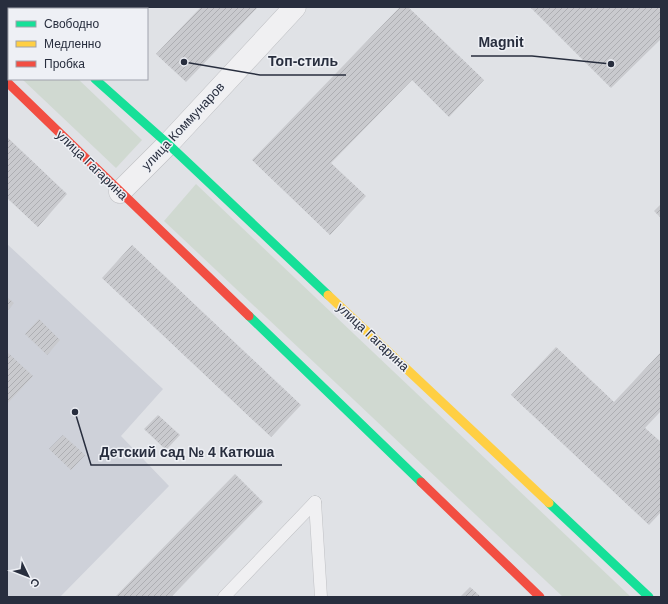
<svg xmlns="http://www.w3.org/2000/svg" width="668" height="604" font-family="Arial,sans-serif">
	<defs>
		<pattern id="building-hatch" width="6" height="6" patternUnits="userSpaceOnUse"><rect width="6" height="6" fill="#c9cace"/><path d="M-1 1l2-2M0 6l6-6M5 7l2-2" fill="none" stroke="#adaeb2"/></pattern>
	</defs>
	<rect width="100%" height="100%" fill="#e0e2e6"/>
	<!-- built -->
	<polygon fill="#ced1d9" points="7,244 163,389 121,436 169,486 60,597 7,597"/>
	<!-- park -->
	<g fill="#d0d9d1">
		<polygon points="22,79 78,79 142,140 116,168"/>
		<polygon points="196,184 631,597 563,597 164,221"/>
	</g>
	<!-- building -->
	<g fill="url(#building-hatch)">
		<polygon points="201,7 258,7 186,82 156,54"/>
		<polygon points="400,7 408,7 484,80 449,117 412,80 331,163 366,196 330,235 252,160"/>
		<polygon points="530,7 661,7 661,39 611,88"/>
		<polygon points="7,137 67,194 38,227 7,198"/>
		<polygon points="661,204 661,218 654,211"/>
		<polygon points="132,245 301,405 271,437 102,278"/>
		<polygon points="7,297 14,303 7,311"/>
		<polygon points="39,319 60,340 47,355 25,334"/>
		<polygon points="556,347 614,402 661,352 661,411 645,428 661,442 661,512 649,525 511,395"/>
		<polygon points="7,352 33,376 7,404"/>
		<polygon points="158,415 180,435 166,450 144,429"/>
		<polygon points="63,435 85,455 71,470 49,449"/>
		<polygon points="235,474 263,502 171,597 115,597"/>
		<polygon points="470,587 481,597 460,597"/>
	</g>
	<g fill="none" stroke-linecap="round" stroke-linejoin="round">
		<defs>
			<g id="lane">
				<polyline points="315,502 321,597"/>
				<polyline points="224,597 315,502"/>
			</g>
			<polyline id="street" points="120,192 168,144 295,7"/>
		</defs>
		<!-- lane casing -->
		<use href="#lane" stroke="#bfc0c4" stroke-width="13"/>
		<!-- street casing -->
		<use href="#street" stroke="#bfc0c4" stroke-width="23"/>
		<!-- lane -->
		<use href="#lane" stroke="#f0f0f2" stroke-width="12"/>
		<!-- street -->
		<use href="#street" stroke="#f0f0f2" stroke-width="22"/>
		<!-- fast -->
		<g stroke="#16e098" stroke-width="9">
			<polyline points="95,79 168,144 328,295"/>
			<polyline points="249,316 421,482"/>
			<polyline points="549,503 649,597"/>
		</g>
		<!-- slow -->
		<g stroke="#ffcf43" stroke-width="9">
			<polyline points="19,7 21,9"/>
			<polyline points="328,295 549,503"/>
		</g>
		<!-- jam -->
		<g stroke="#f24e42" stroke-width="9">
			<polyline points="7,82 249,316"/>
			<polyline points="421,482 540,597"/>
		</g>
	</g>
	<g text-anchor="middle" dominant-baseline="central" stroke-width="3" stroke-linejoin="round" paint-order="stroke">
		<!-- street labels -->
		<g font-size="13" fill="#282e3e" stroke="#eef0f5">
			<text transform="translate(183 126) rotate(-47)">улица Коммунаров</text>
			<text transform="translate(92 165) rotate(44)">улица Гагарина</text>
			<text transform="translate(373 337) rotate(43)">улица Гагарина</text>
		</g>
	</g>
	<!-- callouts -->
	<path fill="none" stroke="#282e3e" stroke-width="1.5" d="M611 64L532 56H471M184 62L260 75H346M75 412L91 465H282"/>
	<g fill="#282e3e" stroke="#eef0f5" stroke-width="1.5">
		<circle cx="611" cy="64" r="4"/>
		<circle cx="184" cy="62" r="4"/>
		<circle cx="75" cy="412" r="4"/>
	</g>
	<g font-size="14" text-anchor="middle" font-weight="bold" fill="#282e3e" stroke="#eef0f5" stroke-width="3" stroke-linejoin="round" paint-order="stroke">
		<text x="501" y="47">Magnit</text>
		<text x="303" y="66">Топ-стиль</text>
		<text x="187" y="457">Детский сад № 4 Катюша</text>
	</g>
	<!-- border -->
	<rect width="668" height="604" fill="none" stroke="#282e3e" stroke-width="16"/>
	<!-- legend -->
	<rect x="8" y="8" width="140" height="72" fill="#eef0f5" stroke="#9fa2ac"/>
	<rect x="16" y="21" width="20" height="6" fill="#16e098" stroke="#9fa2ac"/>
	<text x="44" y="28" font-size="12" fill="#282e3e">Свободно</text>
	<rect x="16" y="41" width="20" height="6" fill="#ffcf43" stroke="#9fa2ac"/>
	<text x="44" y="48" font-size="12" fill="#282e3e">Медленно</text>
	<rect x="16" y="61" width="20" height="6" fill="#f24e42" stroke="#9fa2ac"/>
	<text x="44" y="68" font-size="12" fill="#282e3e">Пробка</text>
	<!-- north arrow -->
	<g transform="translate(28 576) rotate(133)" stroke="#eef0f5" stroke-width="3" paint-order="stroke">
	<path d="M0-3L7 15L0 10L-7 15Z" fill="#282e3e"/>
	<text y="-6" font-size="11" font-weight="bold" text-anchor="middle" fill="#282e3e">С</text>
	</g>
</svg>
